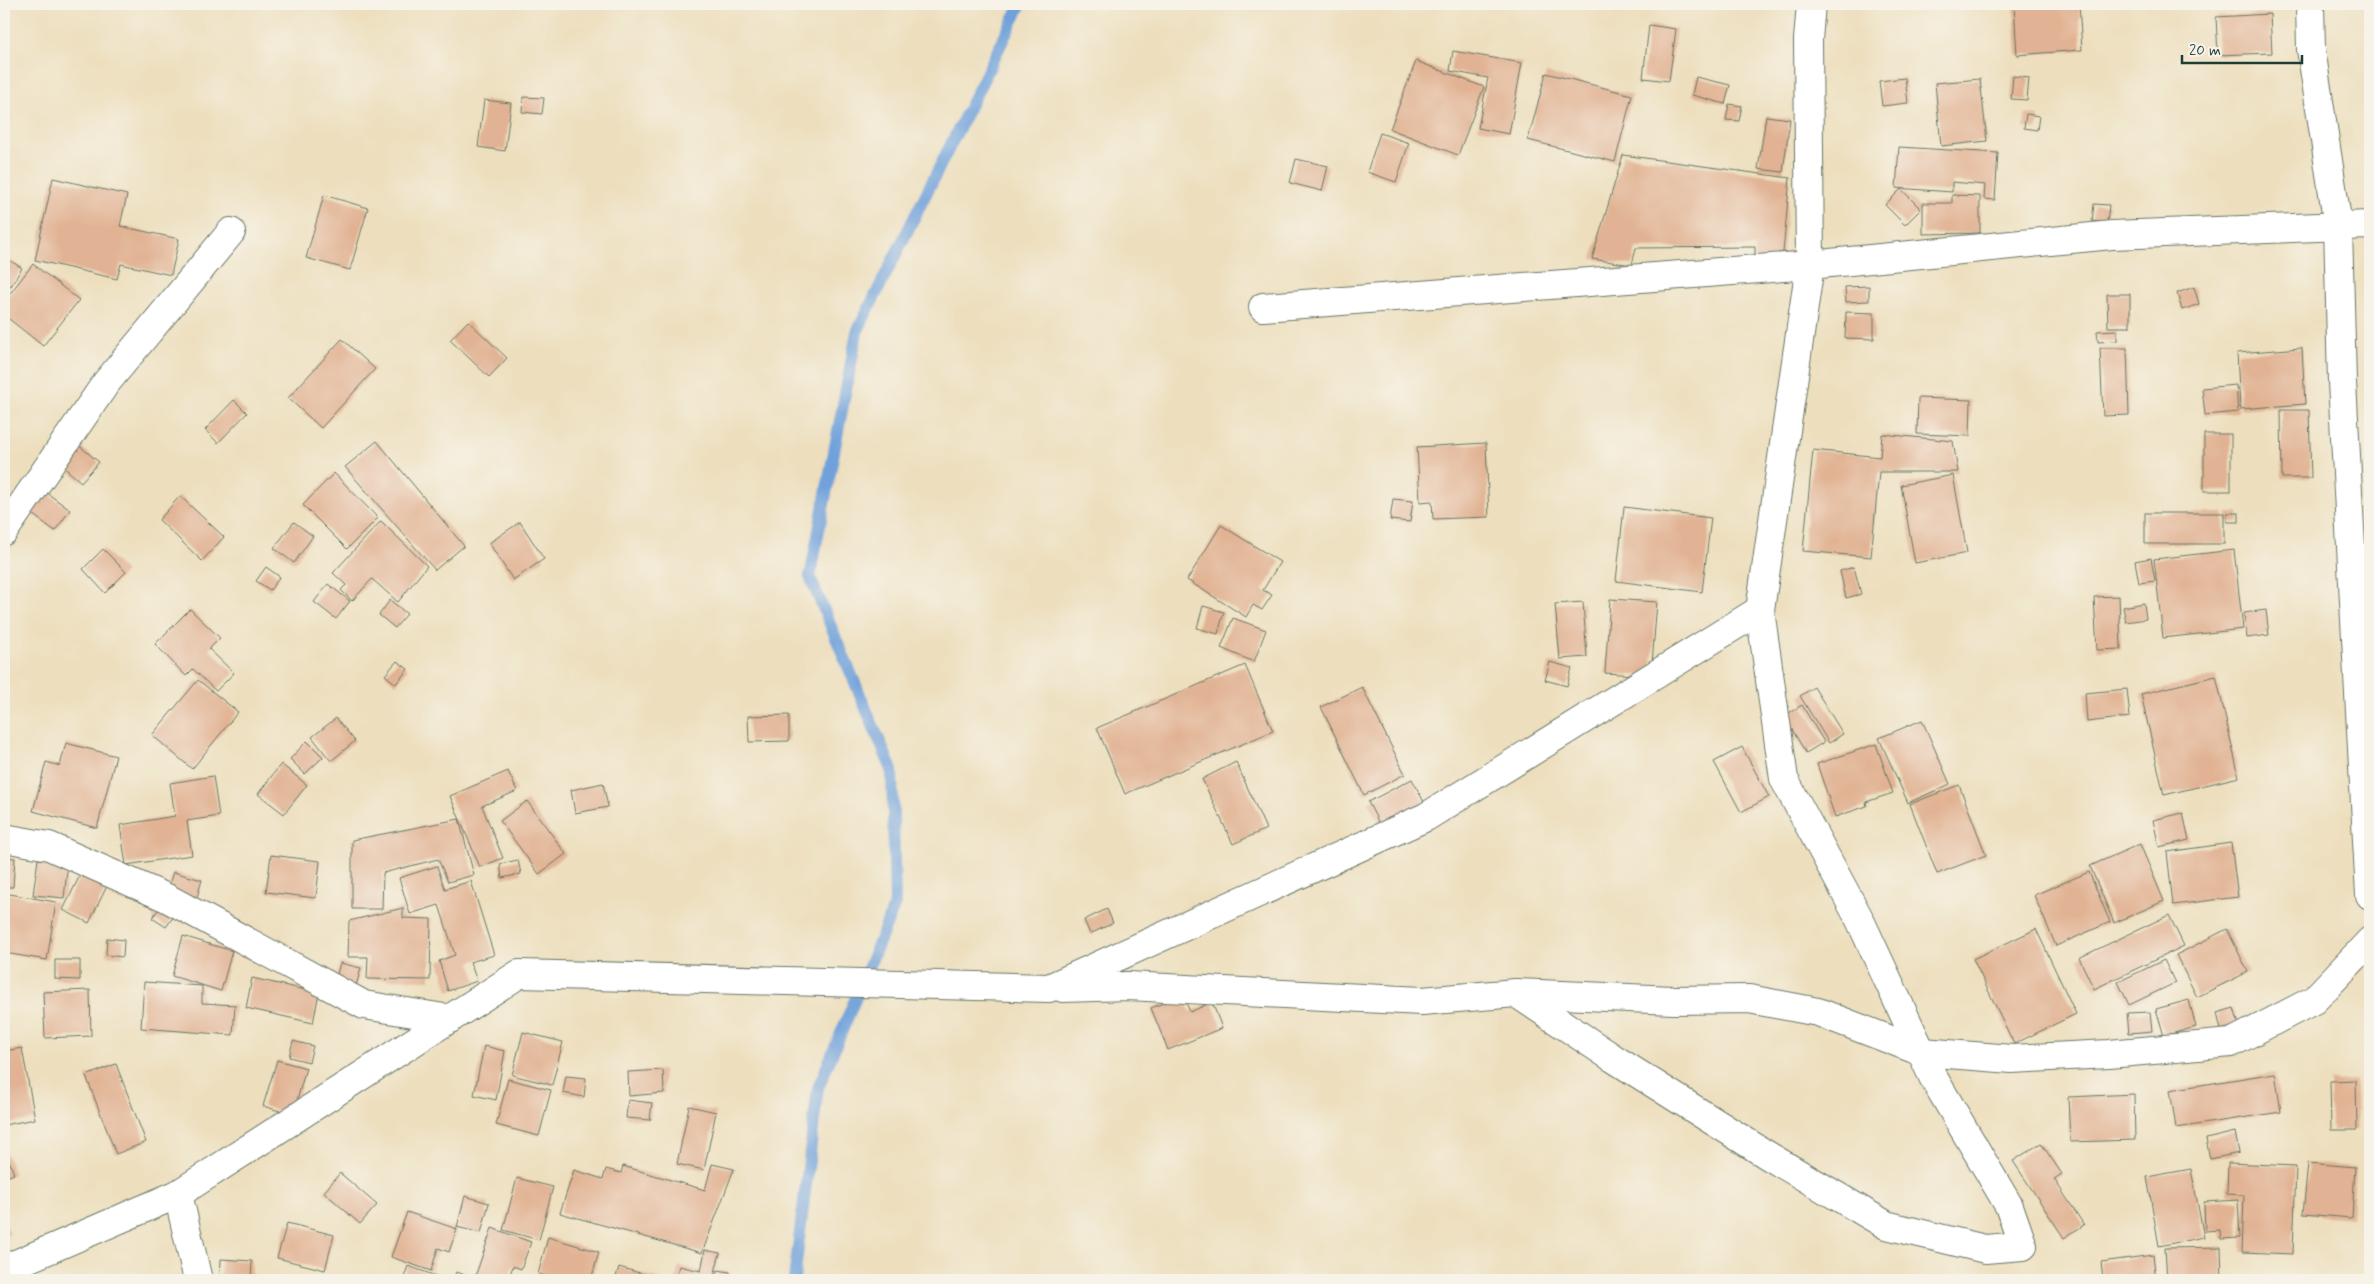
<svg xmlns="http://www.w3.org/2000/svg" width="2374" height="1284" font-family="Mynerve,sans-serif">
	<rect width="100%" height="100%" fill="#f7f3e8"/>
	<filter id="ink" filterUnits="userSpaceOnUse"><feTurbulence type="fractalNoise" baseFrequency=".02" numOctaves="2"/><feDisplacementMap in="SourceGraphic" scale="10" xChannelSelector="R" yChannelSelector="G"/><feConvolveMatrix kernelMatrix="1 2 1 2 8 2 1 2 1" color-interpolation-filters="sRGB"/></filter>
	<filter id="wash" filterUnits="userSpaceOnUse"><feTurbulence type="fractalNoise" baseFrequency=".0096" numOctaves="4" result="noise"/><feDisplacementMap in="SourceGraphic" scale="20" xChannelSelector="R" yChannelSelector="G"/><feGaussianBlur stdDeviation="1.12" result="paint"/><feColorMatrix in="noise" values="0 0 0 0 0 0 0 0 0 0 0 0 0 0 0 0 0 1.4 0 .05"/><feComposite in="paint" operator="in"/></filter>
	<g filter="url(#wash)">
		<rect width="100%" height="100%" fill="#eddfbe"/>
		<g fill="none" stroke-linecap="round" stroke-linejoin="round">
			<!-- stream -->
			<polyline stroke="#70a1da" stroke-width="12" points="794,1280 818,1088 895,904 892,770 810,577 857,332 1021,4"/>
		</g>
		<g id="blocks">
			<!-- building -->
			<g fill="#e1b293">
				<polygon points="2014,4 2079,4 2082,50 2017,55"/>
				<polygon points="2270,14 2272,53 2218,55 2216,17"/>
				<polygon points="1649,25 1676,29 1669,81 1643,78"/>
				<polygon points="1453,51 1522,63 1509,134 1478,128 1488,78 1450,71"/>
				<polygon points="1416,61 1484,87 1458,155 1390,129"/>
				<polygon points="1546,73 1632,95 1615,162 1528,140"/>
				<polygon points="2013,76 2029,78 2027,100 2011,99"/>
				<polygon points="1696,77 1730,85 1725,104 1692,95"/>
				<polygon points="1905,78 1908,103 1882,106 1879,81"/>
				<polygon points="1980,79 1987,141 1941,146 1935,83"/>
				<polygon points="523,97 544,98 542,114 522,112"/>
				<polygon points="484,100 511,103 505,151 478,147"/>
				<polygon points="1729,104 1742,106 1739,121 1726,120"/>
				<polygon points="2026,114 2039,116 2037,130 2024,128"/>
				<polygon points="1766,116 1790,119 1783,172 1758,169"/>
				<polygon points="1380,133 1409,143 1396,182 1367,172"/>
				<polygon points="1899,147 1998,153 1995,200 1984,199 1985,185 1952,182 1952,192 1896,188"/>
				<polygon points="1623,155 1790,178 1782,263 1755,261 1755,247 1636,248 1632,265 1592,259"/>
				<polygon points="1296,159 1328,166 1322,191 1290,183"/>
				<polygon points="53,178 127,195 120,226 179,239 171,275 121,264 117,279 35,260"/>
				<polygon points="1901,189 1921,209 1905,225 1885,205"/>
				<polygon points="324,195 368,208 350,270 306,258"/>
				<polygon points="1952,195 1980,196 1980,233 1923,234 1923,203 1952,203"/>
				<polygon points="2094,204 2109,205 2107,223 2092,221"/>
				<polygon points="6,258 22,268 11,286 4,282 4,263"/>
				<polygon points="33,264 79,300 43,346 4,315 4,301"/>
				<polygon points="1869,286 1869,301 1846,302 1845,287"/>
				<polygon points="2194,287 2199,304 2182,310 2177,293"/>
				<polygon points="2107,294 2130,294 2130,327 2108,327"/>
				<polygon points="1846,312 1874,313 1874,339 1845,338"/>
				<polygon points="468,321 507,358 489,377 450,340"/>
				<polygon points="2117,330 2117,341 2098,342 2097,331"/>
				<polygon points="342,339 375,369 321,428 288,398"/>
				<polygon points="2100,348 2127,348 2129,415 2103,416"/>
				<polygon points="2302,348 2305,404 2240,409 2237,353"/>
				<polygon points="2236,385 2238,412 2205,415 2202,388"/>
				<polygon points="1918,398 1971,400 1970,436 1917,434"/>
				<polygon points="234,400 247,413 218,443 205,430"/>
				<polygon points="2281,410 2309,410 2311,478 2282,478"/>
				<polygon points="1882,434 1953,441 1958,472 1879,472 1871,557 1803,551 1813,450 1880,457"/>
				<rect x="2204" y="434" width="27" height="57"/>
				<polygon points="377,441 464,546 435,570 345,467"/>
				<polygon points="76,443 99,462 81,482 60,464"/>
				<polygon points="1486,443 1489,517 1433,519 1432,501 1420,502 1417,447"/>
				<polygon points="334,473 378,518 347,549 303,505"/>
				<polygon points="1953,475 1967,553 1915,563 1901,485"/>
				<polygon points="43,490 70,510 55,531 28,511"/>
				<polygon points="180,496 224,537 202,561 159,520"/>
				<polygon points="1393,499 1413,501 1410,522 1390,520"/>
				<polygon points="1624,507 1711,518 1702,592 1616,581"/>
				<rect x="2145" y="513" width="79" height="31"/>
				<rect x="2227" y="513" width="12" height="9"/>
				<polygon points="381,521 427,566 398,602 372,579 352,601 341,590 346,585 333,573"/>
				<polygon points="294,522 313,536 294,563 274,548"/>
				<polygon points="520,522 544,559 513,580 489,543"/>
				<polygon points="1221,525 1280,562 1263,590 1272,595 1262,610 1253,605 1246,617 1187,580"/>
				<polygon points="103,549 126,572 105,593 83,569"/>
				<polygon points="2234,550 2243,629 2163,638 2154,559"/>
				<polygon points="2151,558 2155,581 2139,583 2135,561"/>
				<polygon points="266,567 280,577 270,590 256,581"/>
				<polygon points="1854,567 1861,594 1846,598 1840,571"/>
				<polygon points="328,584 350,601 336,619 314,602"/>
				<polygon points="2119,596 2121,649 2097,650 2094,597"/>
				<polygon points="1610,599 1657,602 1651,676 1605,673"/>
				<polygon points="390,600 407,614 395,628 379,615"/>
				<polygon points="1583,602 1587,657 1560,659 1555,604"/>
				<polygon points="2144,603 2146,619 2126,622 2123,607"/>
				<polygon points="1203,606 1224,612 1218,634 1197,628"/>
				<polygon points="190,609 220,638 209,649 234,673 216,691 193,669 186,676 155,644"/>
				<polygon points="2266,610 2269,635 2247,638 2244,613"/>
				<polygon points="1233,618 1266,630 1254,662 1221,648"/>
				<polygon points="397,661 408,669 396,684 385,675"/>
				<polygon points="1550,662 1572,668 1567,686 1545,680"/>
				<polygon points="1245,665 1273,731 1125,794 1097,728"/>
				<polygon points="2216,676 2239,777 2164,795 2141,694"/>
				<polygon points="198,680 238,712 192,769 152,735"/>
				<polygon points="1362,687 1405,774 1364,795 1321,707"/>
				<polygon points="1814,687 1843,734 1829,743 1800,696"/>
				<polygon points="2127,689 2130,717 2087,722 2085,693"/>
				<polygon points="1802,705 1824,742 1806,753 1784,716"/>
				<polygon points="789,715 789,741 749,742 748,716"/>
				<polygon points="336,718 355,741 331,761 312,737"/>
				<polygon points="1922,720 1950,784 1908,803 1879,738"/>
				<polygon points="307,741 323,757 305,774 290,759"/>
				<polygon points="66,743 116,756 97,828 33,811 46,762 60,766"/>
				<polygon points="1876,744 1893,793 1866,802 1867,806 1835,817 1817,764"/>
				<polygon points="1742,747 1769,797 1741,812 1714,762"/>
				<polygon points="1236,762 1266,829 1233,844 1202,779"/>
				<polygon points="281,764 307,785 284,814 258,794"/>
				<polygon points="508,771 517,791 482,806 503,858 480,867 450,796"/>
				<polygon points="213,776 219,816 187,821 192,855 126,865 120,825 175,816 170,783"/>
				<polygon points="1412,779 1425,804 1381,827 1368,802"/>
				<polygon points="603,783 608,807 575,813 571,790"/>
				<polygon points="1959,785 1986,855 1937,874 1910,804"/>
				<polygon points="527,801 566,854 539,874 500,821"/>
				<polygon points="2183,813 2189,840 2159,847 2153,820"/>
				<polygon points="459,819 474,875 448,882 438,859 383,873 382,909 352,909 352,840"/>
				<polygon points="2231,843 2238,897 2173,905 2167,852"/>
				<polygon points="2140,844 2164,901 2114,923 2090,866"/>
				<polygon points="271,855 320,861 316,898 266,892"/>
				<polygon points="4,857 15,858 13,887 4,887"/>
				<polygon points="38,859 68,862 64,898 33,895"/>
				<polygon points="518,860 521,874 502,878 500,864"/>
				<polygon points="437,866 445,889 471,881 494,955 470,962 477,981 448,991 439,961 455,955 439,905 410,914 399,878"/>
				<polygon points="82,871 108,884 89,923 63,910"/>
				<polygon points="173,872 202,880 197,897 168,888"/>
				<polygon points="2089,872 2110,922 2056,946 2034,895"/>
				<polygon points="4,893 56,902 47,960 4,953"/>
				<polygon points="161,906 174,916 166,927 152,918"/>
				<polygon points="403,908 403,918 431,919 430,980 367,979 368,957 348,957 349,921"/>
				<polygon points="1107,909 1113,923 1090,934 1084,920"/>
				<polygon points="2169,915 2184,946 2094,989 2079,958"/>
				<polygon points="2036,929 2076,1014 2014,1044 1973,959"/>
				<polygon points="2227,929 2248,972 2197,997 2176,955"/>
				<polygon points="183,936 232,951 221,991 172,976"/>
				<polygon points="107,938 124,940 123,957 106,955"/>
				<polygon points="55,960 80,960 80,980 55,979"/>
				<polygon points="2164,960 2175,983 2129,1005 2118,982"/>
				<polygon points="340,963 361,968 356,986 335,981"/>
				<polygon points="252,978 319,993 313,1023 246,1008"/>
				<polygon points="144,982 202,986 202,1003 235,1005 233,1035 141,1028"/>
				<polygon points="90,990 91,1036 45,1038 43,992"/>
				<polygon points="1183,995 1190,1012 1212,1002 1222,1028 1168,1050 1151,1008"/>
				<polygon points="2189,1000 2196,1027 2164,1036 2156,1009"/>
				<polygon points="2234,1008 2239,1025 2221,1030 2217,1013"/>
				<polygon points="2150,1012 2152,1031 2129,1033 2127,1013"/>
				<polygon points="523,1032 563,1042 552,1085 512,1075"/>
				<polygon points="293,1041 313,1046 309,1062 289,1057"/>
				<polygon points="484,1046 505,1051 496,1100 474,1095"/>
				<polygon points="22,1048 35,1119 4,1125 4,1051"/>
				<polygon points="277,1060 306,1068 293,1115 263,1106"/>
				<polygon points="116,1064 146,1142 116,1154 86,1076"/>
				<polygon points="663,1070 664,1093 629,1096 628,1072"/>
				<polygon points="2275,1073 2281,1112 2176,1128 2170,1090"/>
				<polygon points="566,1076 586,1078 584,1097 563,1093"/>
				<polygon points="508,1079 551,1090 539,1136 496,1125"/>
				<polygon points="2356,1080 2357,1130 2331,1130 2330,1081"/>
				<polygon points="2134,1094 2135,1140 2070,1142 2068,1097"/>
				<polygon points="628,1100 652,1103 650,1120 626,1118"/>
				<polygon points="689,1106 716,1112 704,1170 677,1164"/>
				<polygon points="2235,1132 2239,1153 2210,1159 2206,1139"/>
				<polygon points="2041,1143 2062,1174 2054,1179 2084,1225 2064,1238 2013,1161"/>
				<polygon points="4,1147 14,1174 4,1178"/>
				<polygon points="2228,1163 2296,1166 2293,1254 2242,1252 2244,1195 2227,1194"/>
				<polygon points="2308,1163 2355,1167 2352,1218 2303,1214"/>
				<polygon points="712,1164 734,1169 702,1253 560,1213 574,1170 603,1179 606,1169 621,1173 623,1166 705,1190"/>
				<polygon points="2191,1169 2204,1237 2159,1246 2147,1177"/>
				<polygon points="340,1173 377,1205 360,1224 324,1192"/>
				<polygon points="517,1178 553,1187 539,1240 503,1230"/>
				<polygon points="465,1196 489,1203 481,1233 457,1227"/>
				<polygon points="2238,1200 2240,1238 2221,1239 2220,1230 2205,1231 2204,1202"/>
				<polygon points="407,1212 457,1229 449,1252 438,1248 431,1271 391,1257"/>
				<polygon points="4,1220 10,1234 4,1237"/>
				<polygon points="287,1223 334,1235 325,1270 277,1258"/>
				<polygon points="492,1228 531,1242 521,1269 513,1266 508,1280 493,1280 476,1274"/>
				<polygon points="548,1237 599,1252 591,1280 559,1280 538,1274"/>
				<polygon points="2221,1247 2222,1280 2167,1280 2165,1248"/>
				<polygon points="705,1250 720,1253 713,1280 675,1280 679,1266 701,1271"/>
				<polygon points="2153,1255 2156,1280 2103,1280 2101,1262"/>
				<polygon points="221,1259 252,1261 251,1280 220,1280"/>
				<polygon points="408,1266 439,1277 438,1280 403,1280"/>
				<polygon points="619,1267 664,1280 615,1280"/>
				<polygon points="718,1270 730,1272 729,1280 717,1280"/>
				<polygon points="456,1272 480,1280 453,1280"/>
			</g>
		</g>
	</g>
	<g filter="url(#ink)">
		<use href="#blocks" fill-opacity="0" stroke="#677664" stroke-width="1"/>
		<g fill="none" stroke-linecap="round" stroke-linejoin="round">
			<defs>
				<g id="street">
					<polyline points="2310,4 2311,49 2338,226 2342,382 2370,895"/>
					<polyline points="1263,307 1810,265 1808,40 1811,4"/>
					<polyline points="4,531 106,383 231,232"/>
					<polyline points="4,838 49,846 167,898 364,1005 450,1019"/>
					<polyline points="1063,988 1128,986 1422,1001 1516,993 1613,1058 1767,1155 1886,1225 1985,1249 2023,1246 2009,1206 1933,1077 1859,918 1784,779 1760,610"/>
					<polyline points="1516,993 1673,1000 1749,999 1818,1012 1922,1052 2012,1059 2109,1054 2231,1043 2314,1000 2370,941"/>
					<polyline points="178,1194 198,1280"/>
					<polyline points="4,1269 178,1194 519,974 1049,988 1426,817 1760,610 1810,265 2112,235 2370,225"/>
				</g>
			</defs>
			<!-- street casing -->
			<use href="#street" stroke="#677664" stroke-width="30"/>
			<!-- street -->
			<use href="#street" stroke="#fff" stroke-width="28"/>
		</g>
	</g>
	<!-- margin -->
	<rect width="2374" height="1284" fill="none" stroke="#f7f3e8" stroke-width="20"/>
	<!-- scale -->
	<path d="M2182 55v8h120v-8" fill="none" stroke="#1f3d34" stroke-width="2.5"/>
	<text x="2189" y="55" font-size="15" fill="#1f3d34" stroke="#f7f3e8" stroke-width="4" paint-order="stroke">20 m</text>
</svg>
